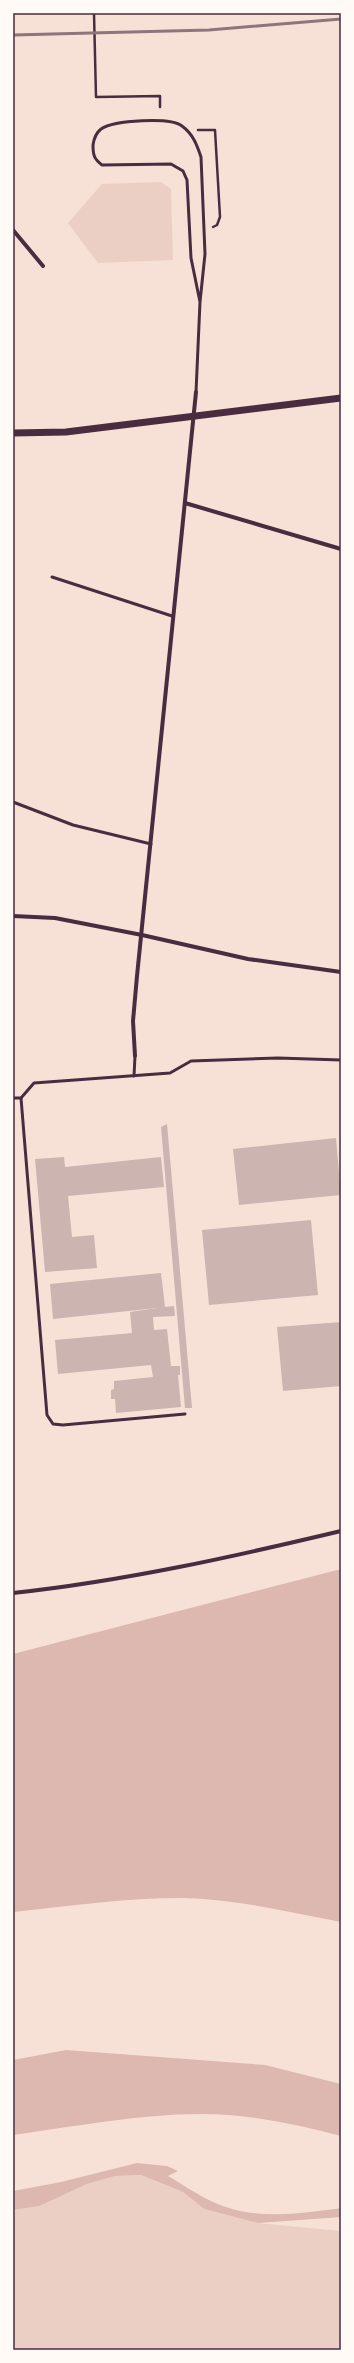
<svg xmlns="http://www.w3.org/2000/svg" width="354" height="2363" font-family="Signika,sans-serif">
	<rect width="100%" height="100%" fill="#f7e1d7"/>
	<!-- green -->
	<g fill="#ebcfc5">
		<polygon points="161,182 171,189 173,260 98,263 68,223 102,184"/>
		<polygon points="141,2175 183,2192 204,2209 258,2223 341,2231 341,2350 17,2350 13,2345 13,2210 41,2206 87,2184 115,2176"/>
	</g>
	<!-- water -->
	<g fill="#dcb8b0">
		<path d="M341 1569V1922C289 1912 236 1899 182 1898 126 1898 69 1906 13 1912V1654Z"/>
		<path d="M66 2050 265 2065 341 2084V2136C304 2126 266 2118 228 2115 161 2110 80 2126 13 2135V2060Z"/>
		<path d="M137 2163 167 2166 178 2171 168 2176C182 2184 196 2194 211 2201 252 2221 297 2214 341 2208V2217L258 2223 204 2209 183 2192 141 2175 115 2176 87 2184 40 2206 13 2210V2191L61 2182Z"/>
	</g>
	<!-- building -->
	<g fill="#ccb4b1">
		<polygon points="167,1124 192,1408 185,1408 161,1127"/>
		<polygon points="336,1138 341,1195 239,1205 233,1149"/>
		<polygon points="64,1157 65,1167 161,1157 164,1187 68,1196 72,1237 94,1235 97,1268 45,1272 35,1159"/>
		<polygon points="311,1220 318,1295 209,1305 202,1230"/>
		<polygon points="161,1273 165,1307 174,1306 175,1316 153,1317 154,1330 167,1329 171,1366 180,1366 180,1375 178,1375 181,1407 116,1413 115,1399 111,1399 111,1390 114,1389 114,1381 153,1377 151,1365 58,1374 55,1340 132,1333 130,1312 157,1308 53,1319 50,1284"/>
		<polygon points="341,1322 341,1386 283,1391 277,1327"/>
	</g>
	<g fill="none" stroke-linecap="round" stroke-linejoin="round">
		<!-- path -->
		<g stroke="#4a2c40" stroke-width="2.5">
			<polyline points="94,13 96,97 160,96 160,107"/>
			<polyline points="198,130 215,130 220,217 217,225 213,227"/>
		</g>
		<!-- service -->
		<g stroke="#4a2c40" stroke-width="3">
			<path d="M196 392 200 302 205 254 201 157C197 145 193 134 182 126 171 117 114 120 101 129 96 133 94 138 93 145 93 155 94 159 102 165L171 164 183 171 187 180 191 258 200 302"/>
			<polyline points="52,577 172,616"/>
			<polyline points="13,802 73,825 151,844"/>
			<polyline points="134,1076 135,1056"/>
			<polyline points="13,1098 21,1098 34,1083 170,1073 191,1061 278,1058 341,1060"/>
			<polyline points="21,1098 47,1415 53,1424 63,1425 185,1414"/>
		</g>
		<!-- minor -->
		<g stroke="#4a2c40" stroke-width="4">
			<polyline points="13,230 43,266"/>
			<polyline points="185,503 341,549"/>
			<polyline points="13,916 55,918 142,935 248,959 341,972"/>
			<polyline points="135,1056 133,1021 137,976 196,392"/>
			<path d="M13 1593C124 1581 232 1557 341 1531"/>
		</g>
		<!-- tertiary -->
		<polyline stroke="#4a2c40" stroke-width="7" points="13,433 66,432 341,398"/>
		<!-- rail -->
		<polyline stroke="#8f747c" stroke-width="3" points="13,35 209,30 341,19"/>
	</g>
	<!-- border -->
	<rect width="354" height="2363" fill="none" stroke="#fffaf5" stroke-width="28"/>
	<rect x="14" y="14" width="326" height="2335" fill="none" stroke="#4a2c40" stroke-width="1.5"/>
</svg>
